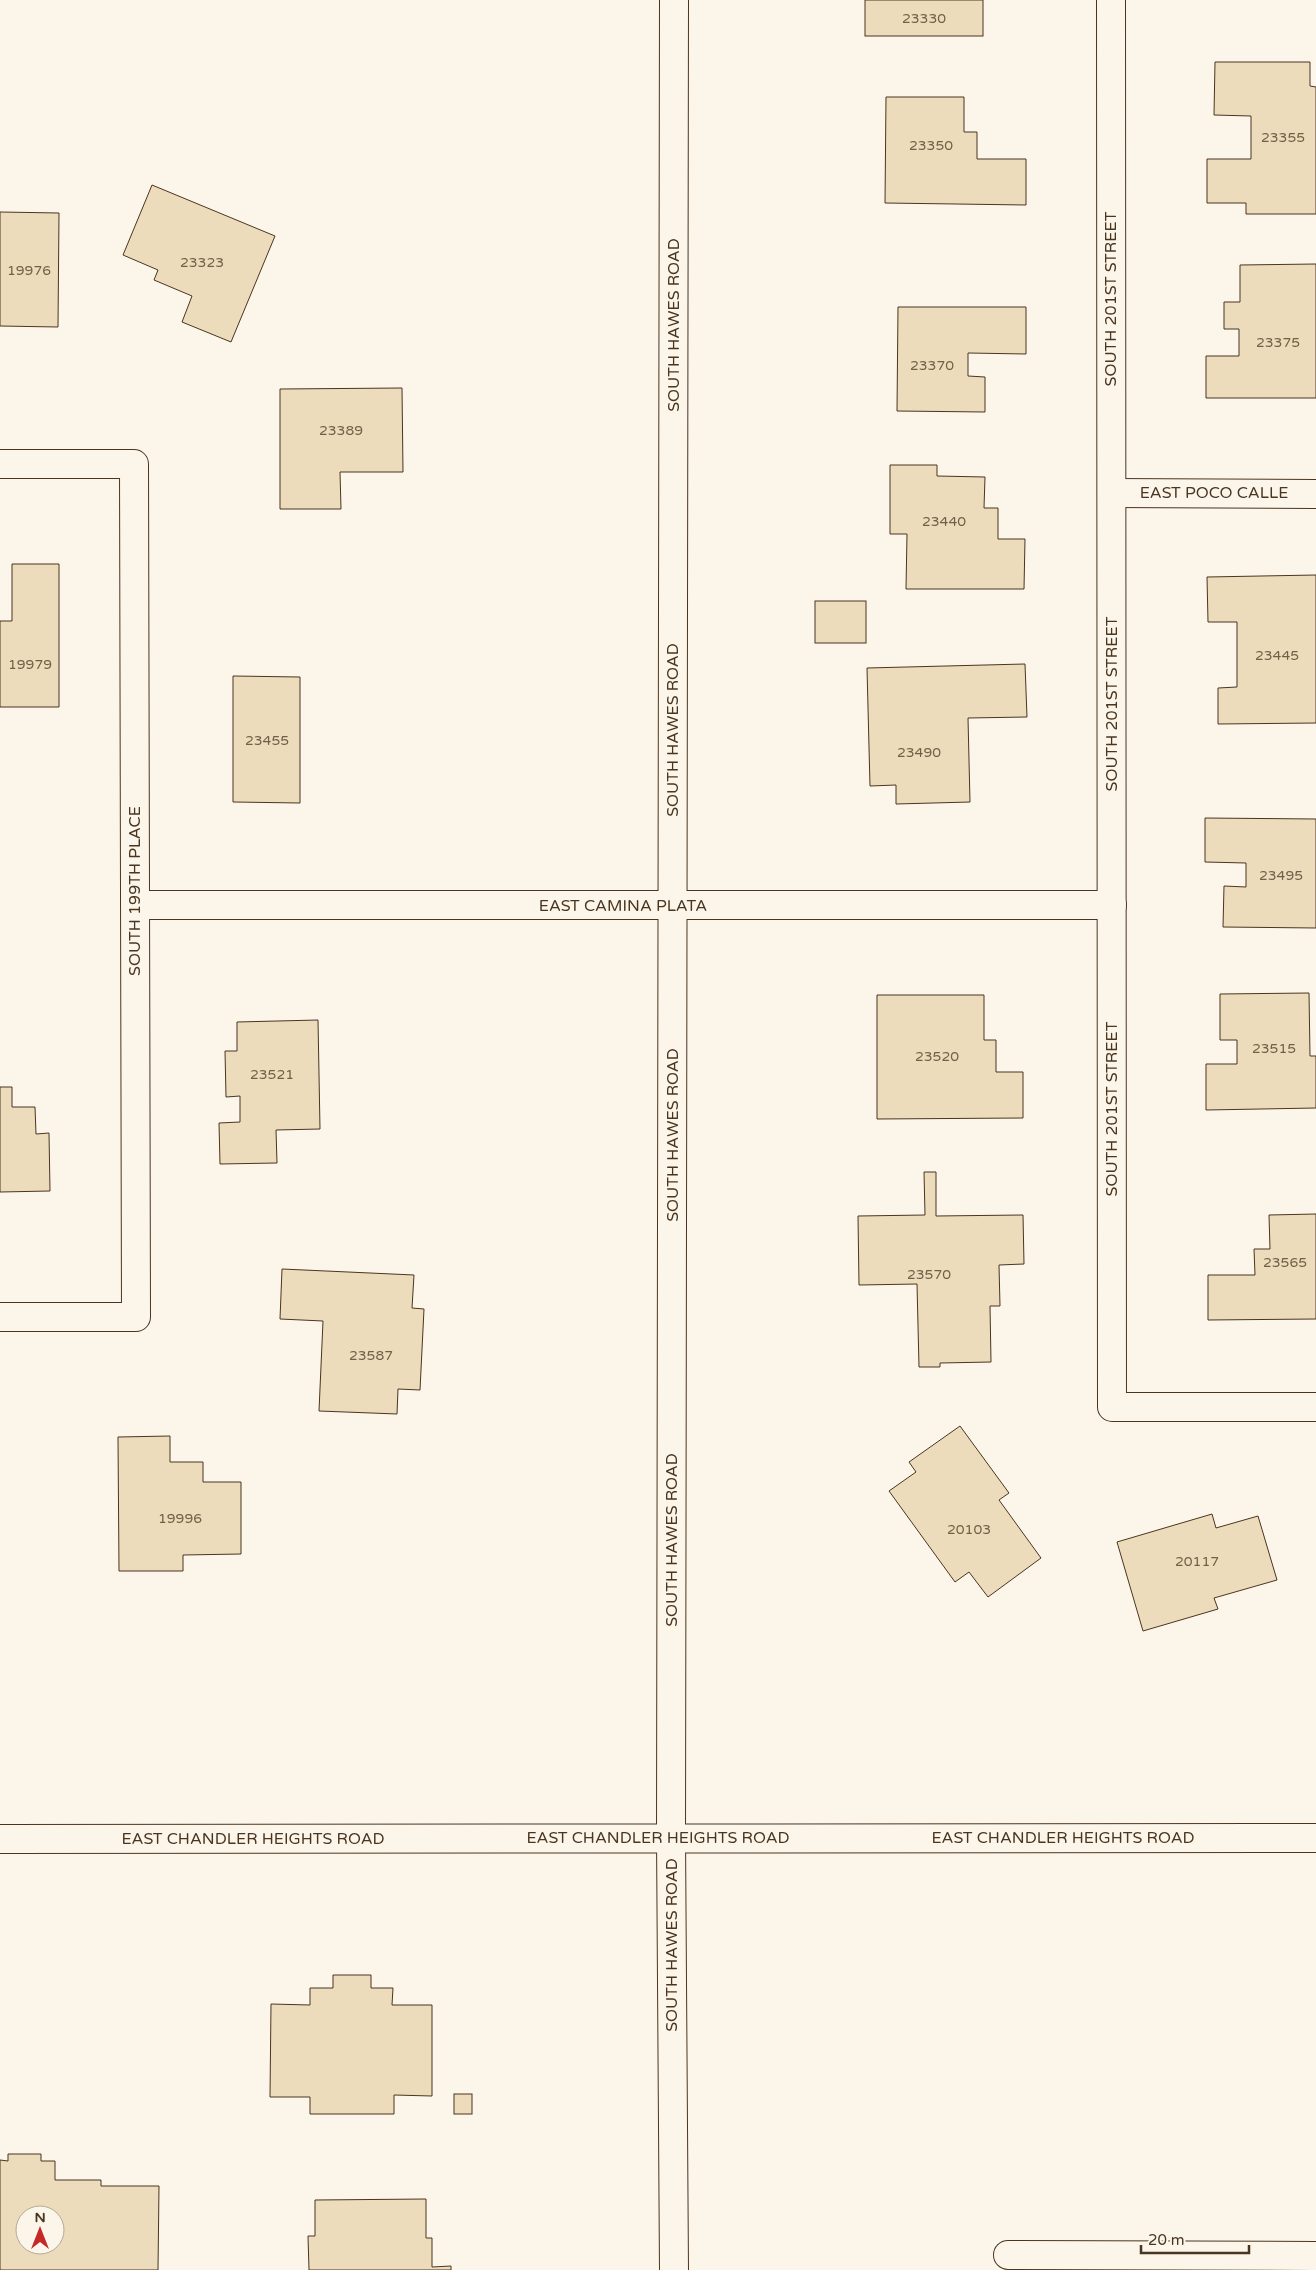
<svg xmlns="http://www.w3.org/2000/svg" width="1316" height="2270" font-family="'Varela Round',sans-serif">
	<rect width="100%" height="100%" fill="#fbf6e9"/>
	<!-- building -->
	<g fill="#ecdcbc" stroke="#4a3520" fill-rule="evenodd">
		<rect x="865" y="0" width="118" height="36"/>
		<polygon points="1215,62 1310,62 1310,86 1316,87 1316,214 1246,214 1246,203 1207,203 1207,159 1251,159 1251,116 1214,115"/>
		<polygon points="886,97 964,97 964,132 977,132 977,159 1026,159 1026,205 885,203"/>
		<polygon points="152,185 275,236 231,342 182,322 192,296 154,280 158,270 123,255"/>
		<polygon points="0,212 59,213 58,327 0,326"/>
		<polygon points="1316,264 1316,398 1206,398 1206,356 1239,356 1239,329 1224,329 1224,302 1240,302 1240,265"/>
		<polygon points="898,307 1026,307 1026,354 968,353 968,376 985,377 985,412 897,411"/>
		<polygon points="402,388 403,472 340,472 341,509 280,509 280,389"/>
		<polygon points="890,465 937,465 937,476 985,477 984,508 998,508 998,539 1025,539 1024,589 906,589 907,534 890,534"/>
		<polygon points="12,564 59,564 59,707 0,707 0,621 12,621"/>
		<polygon points="1316,575 1316,723 1218,724 1218,688 1237,687 1237,622 1208,622 1207,577"/>
		<rect x="815" y="601" width="51" height="42"/>
		<polygon points="1025,664 1027,717 968,718 970,802 896,804 896,785 870,786 867,668"/>
		<polygon points="233,676 300,677 300,803 233,802"/>
		<polygon points="1205,818 1316,819 1316,928 1223,927 1224,886 1246,887 1246,863 1205,862"/>
		<polygon points="1309,993 1310,1056 1316,1056 1316,1108 1206,1110 1206,1064 1237,1064 1237,1040 1220,1040 1220,994"/>
		<polygon points="877,995 984,995 984,1040 996,1040 996,1072 1023,1072 1023,1118 877,1119"/>
		<polygon points="318,1020 320,1129 276,1130 277,1163 220,1164 219,1123 240,1122 240,1096 226,1097 225,1051 237,1051 237,1022"/>
		<polygon points="0,1087 12,1087 12,1107 35,1107 36,1134 49,1133 50,1191 0,1192"/>
		<polygon points="924,1172 936,1172 936,1216 1023,1215 1024,1264 999,1265 1000,1306 990,1306 991,1362 940,1363 940,1367 919,1367 917,1284 859,1285 858,1216 925,1215"/>
		<polygon points="1316,1214 1316,1319 1208,1320 1208,1275 1255,1275 1254,1249 1270,1249 1269,1215"/>
		<polygon points="282,1269 414,1275 412,1308 424,1309 420,1390 398,1389 397,1414 319,1411 323,1321 280,1319"/>
		<polygon points="960,1426 1009,1493 999,1500 1041,1558 988,1597 969,1572 955,1582 889,1491 916,1472 909,1462"/>
		<polygon points="170,1436 170,1462 203,1462 203,1482 241,1482 241,1554 183,1555 183,1571 119,1571 118,1437"/>
		<polygon points="1212,1514 1216,1528 1258,1516 1277,1580 1214,1598 1218,1609 1143,1631 1117,1542"/>
		<polygon points="333,1975 371,1975 371,1988 393,1988 392,2005 432,2005 432,2096 394,2095 394,2114 310,2114 310,2097 270,2097 271,2004 310,2005 310,1988 333,1988"/>
		<rect x="454" y="2094" width="18" height="20"/>
		<path d="M8 2154H41V2161H55V2180H101V2186H159L158 2270H0V2160L8 2161ZM25 2215H55V2245H25Z"/>
		<polygon points="426,2199 426,2238 432,2238 432,2267 451,2266 451,2270 309,2270 308,2236 315,2236 315,2200"/>
	</g>
	<g fill="none" stroke-linecap="round" stroke-linejoin="round">
		<defs>
			<g id="minor">
				<polyline points="1111,0 1112,1407 1316,1407"/>
				<polyline points="0,464 134,464 136,1317 0,1317"/>
				<polyline points="1112,493 1316,494"/>
				<polyline points="135,905 1112,905"/>
				<polyline points="1008,2255 1316,2256"/>
			</g>
			<g id="major">
				<polyline points="674,0 671,1837 674,2270"/>
				<polyline points="0,1839 1316,1838"/>
			</g>
		</defs>
		<!-- minor casing -->
		<use href="#minor" stroke="#4a3520" stroke-width="30"/>
		<!-- major casing -->
		<use href="#major" stroke="#4a3520" stroke-width="30"/>
		<!-- minor -->
		<use href="#minor" stroke="#fbf6e9" stroke-width="28"/>
		<!-- major -->
		<use href="#major" stroke="#fbf6e9" stroke-width="28"/>
	</g>
	<g text-anchor="middle" dominant-baseline="central" stroke-width="4" stroke-linejoin="round" paint-order="stroke">
		<!-- number labels -->
		<g font-size="14" fill="#725f47">
			<text x="924" y="18">23330</text>
			<text x="1283" y="137">23355</text>
			<text x="931" y="145">23350</text>
			<text x="202" y="262">23323</text>
			<text x="29" y="270">19976</text>
			<text x="1278" y="342">23375</text>
			<text x="932" y="365">23370</text>
			<text x="341" y="430">23389</text>
			<text x="944" y="521">23440</text>
			<text x="1277" y="655">23445</text>
			<text x="30" y="664">19979</text>
			<text x="267" y="740">23455</text>
			<text x="919" y="752">23490</text>
			<text x="1281" y="875">23495</text>
			<text x="1274" y="1048">23515</text>
			<text x="937" y="1056">23520</text>
			<text x="272" y="1074">23521</text>
			<text x="1285" y="1262">23565</text>
			<text x="929" y="1274">23570</text>
			<text x="371" y="1355">23587</text>
			<text x="180" y="1518">19996</text>
			<text x="969" y="1529">20103</text>
			<text x="1197" y="1561">20117</text>
		</g>
		<!-- street labels -->
		<g font-size="16" fill="#4a3520" stroke="#fbf6e9">
			<text transform="translate(1111 299) rotate(-90)">SOUTH 201ST STREET</text>
			<text transform="translate(674 325) rotate(-90)">SOUTH HAWES ROAD</text>
			<text x="1214" y="493">EAST POCO CALLE</text>
			<text transform="translate(1112 704) rotate(-90)">SOUTH 201ST STREET</text>
			<text transform="translate(673 730) rotate(-90)">SOUTH HAWES ROAD</text>
			<text transform="translate(135 891) rotate(-90)">SOUTH 199TH PLACE</text>
			<text x="623" y="906">EAST CAMINA PLATA</text>
			<text transform="translate(1112 1109) rotate(-90)">SOUTH 201ST STREET</text>
			<text transform="translate(673 1135) rotate(-90)">SOUTH HAWES ROAD</text>
			<text transform="translate(672 1540) rotate(-90)">SOUTH HAWES ROAD</text>
			<text x="658" y="1838">EAST CHANDLER HEIGHTS ROAD</text>
			<text x="1063" y="1838">EAST CHANDLER HEIGHTS ROAD</text>
			<text x="253" y="1839">EAST CHANDLER HEIGHTS ROAD</text>
			<text transform="translate(672 1945) rotate(-90)">SOUTH HAWES ROAD</text>
		</g>
	</g>
	<!-- north arrow -->
	<g transform="translate(40 2230)"><circle r="24" fill="#fbf6e9" stroke="#b4a999"/>
	<path d="M0-4L9 19L0 12L-9 19Z" fill="#c62828"/>
	<text y="-8" font-size="14" font-weight="bold" text-anchor="middle" fill="#4a3520">N</text>
	</g>
	<!-- scale -->
	<path d="M1141 2245v8h108v-8" fill="none" stroke="#4a3520" stroke-width="2.5"/>
	<text x="1148" y="2245" font-size="15" fill="#4a3520" stroke="#fbf6e9" stroke-width="4" paint-order="stroke">20 m</text>
</svg>
